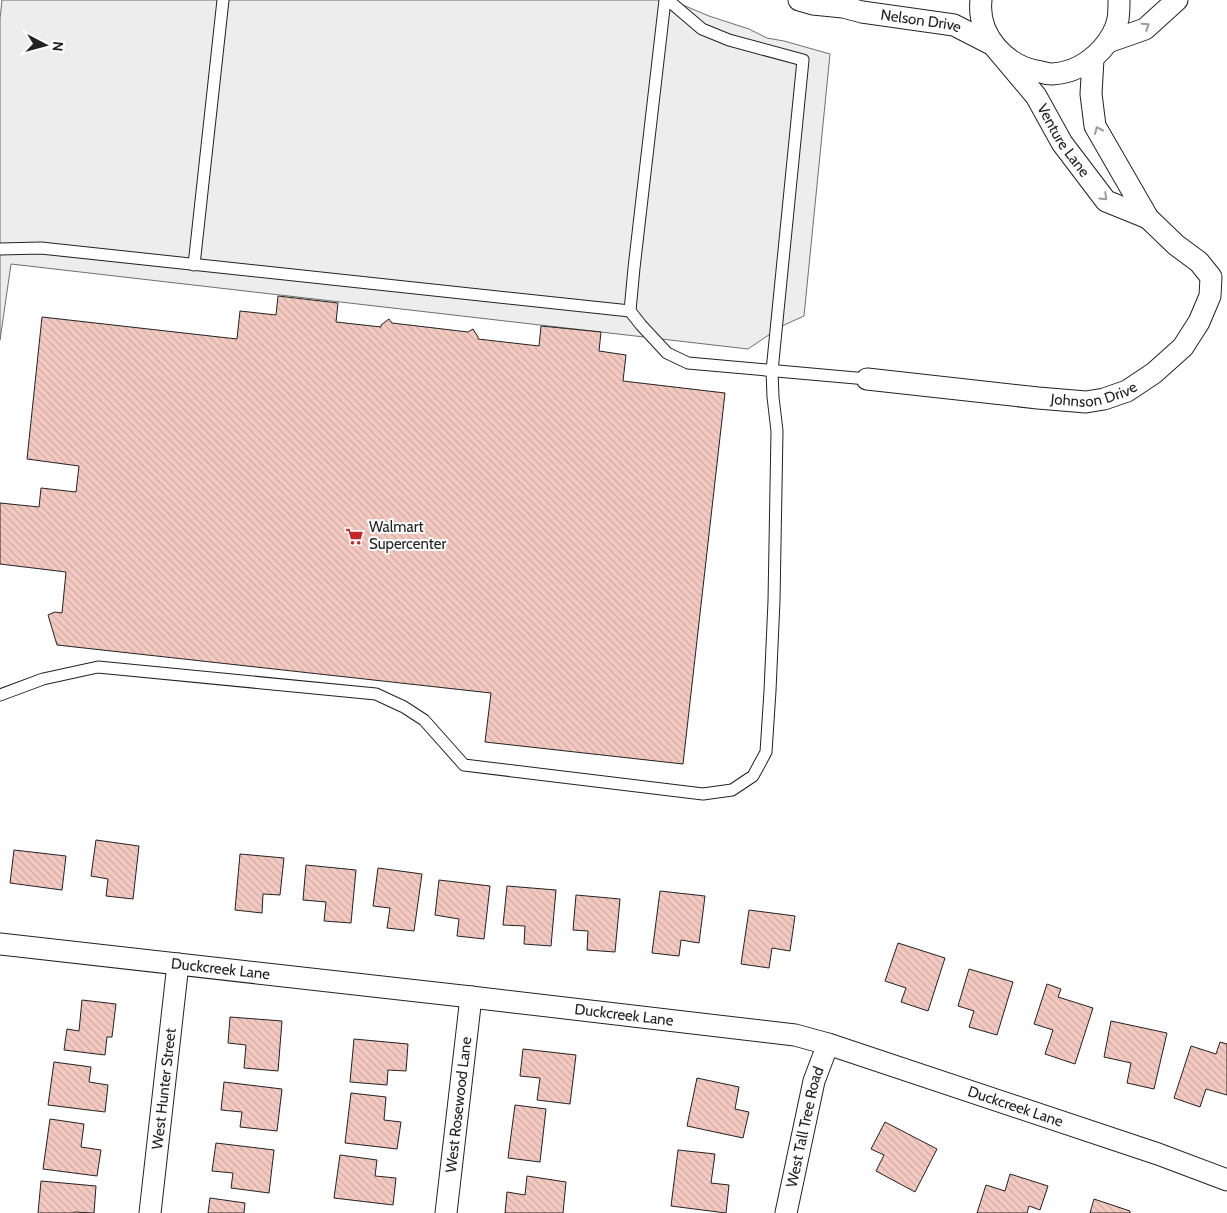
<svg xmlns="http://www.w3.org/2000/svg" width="1227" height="1213" font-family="Cabin,sans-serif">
	<defs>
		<pattern id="building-back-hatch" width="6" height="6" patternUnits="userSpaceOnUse" patternTransform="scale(1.25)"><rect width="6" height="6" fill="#f3c9c0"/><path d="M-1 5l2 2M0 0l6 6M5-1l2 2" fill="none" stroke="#d0aca5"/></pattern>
	</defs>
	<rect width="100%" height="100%" fill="#fff"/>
	<!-- parking -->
	<polygon fill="#ededed" stroke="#6f6f6f" points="2,0 671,0 709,16 749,29 767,38 784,41 830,54 804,316 782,326 748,349 11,264 0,340 0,19"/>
	<!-- building -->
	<g fill="url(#building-back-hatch)" stroke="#222">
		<polygon points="278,296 338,303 336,322 381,327 381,325 389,319 392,323 468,332 473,329 478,337 478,339 539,346 541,326 601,332 599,351 626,355 623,381 725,393 683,764 485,742 491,693 57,645 48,615 55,612 62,613 66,572 0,564 0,503 39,507 41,488 76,492 79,466 27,459 42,317 237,339 240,311 276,315"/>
		<polygon points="96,840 139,846 133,899 106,896 108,879 91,876"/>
		<polygon points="14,850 66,856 62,890 10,883"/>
		<polygon points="240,854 284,858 280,895 263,894 262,913 235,910"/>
		<polygon points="306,865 356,870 351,923 324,921 326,902 303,900"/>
		<polygon points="378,868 422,874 414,931 387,928 390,908 373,906"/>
		<polygon points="439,880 490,886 484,939 457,936 459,919 435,915"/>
		<polygon points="507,886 556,890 551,946 524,944 525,926 503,925"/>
		<polygon points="660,891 705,896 699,943 681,940 679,956 652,953"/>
		<polygon points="576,895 620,899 615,952 587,950 588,931 573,930"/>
		<polygon points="749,910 795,916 790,951 772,948 769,968 741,964"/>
		<polygon points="898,943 945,958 928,1011 901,1002 906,988 885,981"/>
		<polygon points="969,969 1013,982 997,1035 969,1027 974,1011 958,1006"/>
		<polygon points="1047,984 1061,989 1058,997 1093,1008 1075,1064 1045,1054 1053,1030 1034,1024"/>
		<polygon points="82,1000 116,1004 112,1037 107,1037 105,1055 64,1050 67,1029 79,1031"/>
		<polygon points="230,1017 282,1021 278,1071 244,1068 246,1045 228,1043"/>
		<polygon points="1111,1021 1167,1033 1154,1089 1127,1083 1131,1063 1104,1057"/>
		<polygon points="354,1039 408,1044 406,1071 388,1070 387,1085 350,1082"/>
		<polygon points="1220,1042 1227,1044 1227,1095 1206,1089 1200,1107 1174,1098 1191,1046 1216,1054"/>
		<polygon points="523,1049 576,1055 570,1104 537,1100 540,1078 520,1076"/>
		<polygon points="54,1062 91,1067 89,1082 108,1085 105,1112 48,1105"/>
		<polygon points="697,1078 739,1087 735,1109 749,1112 743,1138 687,1126"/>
		<polygon points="224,1082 282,1089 277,1131 240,1127 242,1112 221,1110"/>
		<polygon points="351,1093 386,1097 384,1120 401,1122 397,1149 345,1143"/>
		<polygon points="515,1105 546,1109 540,1162 508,1158"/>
		<polygon points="50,1119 84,1124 81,1147 101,1150 97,1176 43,1169"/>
		<polygon points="885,1122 937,1149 915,1192 876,1171 884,1155 871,1149"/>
		<polygon points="216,1143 274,1150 269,1193 231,1188 233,1173 212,1171"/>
		<polygon points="678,1150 715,1154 711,1183 729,1185 726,1213 671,1206"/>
		<polygon points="340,1155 377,1160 375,1176 396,1178 393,1205 334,1198"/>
		<polygon points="1010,1174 1048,1186 1040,1210 1029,1206 1027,1213 977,1213 986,1185 1005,1191"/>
		<polygon points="527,1176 566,1182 563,1213 505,1213 507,1192 525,1195"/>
		<polygon points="41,1181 96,1186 94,1213 74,1212 74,1213 38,1213"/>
		<polygon points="210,1198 245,1203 244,1213 208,1213"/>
		<polygon points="1094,1199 1130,1211 1130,1213 1090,1213"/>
	</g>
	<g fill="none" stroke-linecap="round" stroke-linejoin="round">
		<defs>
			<g id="service">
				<polyline points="0,249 41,248 630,311 641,325 667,353 688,363 867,379"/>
				<polyline points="194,265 223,0"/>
				<polyline points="630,311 634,268 665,0"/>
				<polyline points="0,695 43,679 98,667 376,694 404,707 424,720 464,765 703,794 732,790 753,776 766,752 770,691 774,601 777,431 773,397 772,371 803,60 729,40 702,29 668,0"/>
			</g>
			<g id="minor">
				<path id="s1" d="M799 0 813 4 843 7 862 12 954 25 993 45 1036 96 1062 143 1106 201 1148 218"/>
				<path d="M981 0C977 36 1006 67 1041 72 1044 73 1048 74 1052 74 1072 73 1089 63 1102 49 1109 41 1116 30 1118 19 1119 13 1119 6 1119 0"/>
				<polyline points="1108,42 1145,29 1177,0"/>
				<path id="s2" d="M867 379 1038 398 1086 402 1104 399 1127 391 1154 373 1183 347 1199 322 1210 296 1211 277 1199 262 1176 245 1148 218 1095 126 1091 94 1093 59"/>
				<path id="s3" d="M0 944 471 997 795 1035 828 1044 1158 1154 1227 1180"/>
				<path id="s4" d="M150 1213 178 964"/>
				<path id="s5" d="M446 1213 471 997"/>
				<path id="s6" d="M786 1213 814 1081 828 1044"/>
			</g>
		</defs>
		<!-- service casing -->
		<use href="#service" stroke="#222" stroke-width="13"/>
		<!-- minor casing -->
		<use href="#minor" stroke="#222" stroke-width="23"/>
		<!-- service -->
		<use href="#service" stroke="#fff" stroke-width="11"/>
		<!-- minor -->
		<use href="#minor" stroke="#fff" stroke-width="21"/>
	</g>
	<!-- one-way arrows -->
	<defs><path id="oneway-chevron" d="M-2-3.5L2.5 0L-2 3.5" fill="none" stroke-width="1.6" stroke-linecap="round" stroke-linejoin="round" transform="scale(1.25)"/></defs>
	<g stroke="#9c9c9c">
		<use href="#oneway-chevron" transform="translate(1146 26) rotate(-33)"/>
		<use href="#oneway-chevron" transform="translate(1098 130) rotate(-114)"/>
		<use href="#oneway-chevron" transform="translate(1104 197) rotate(44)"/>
	</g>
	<!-- icons -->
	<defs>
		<symbol id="supermarket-bare" viewBox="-9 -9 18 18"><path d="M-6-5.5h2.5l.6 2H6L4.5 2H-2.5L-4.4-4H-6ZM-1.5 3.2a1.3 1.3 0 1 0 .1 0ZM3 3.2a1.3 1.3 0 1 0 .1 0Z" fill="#c62828" stroke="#fff" stroke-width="2.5" paint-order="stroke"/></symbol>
	</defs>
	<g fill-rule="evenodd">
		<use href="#supermarket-bare" x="342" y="524" width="25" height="25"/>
	</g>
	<g text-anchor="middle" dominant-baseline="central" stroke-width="4" stroke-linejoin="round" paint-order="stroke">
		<!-- street labels -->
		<g font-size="15" fill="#222" stroke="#fff">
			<text stroke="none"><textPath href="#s1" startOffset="124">Nelson Drive</textPath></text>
			<text stroke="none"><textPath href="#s1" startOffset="320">Venture Lane</textPath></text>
			<text stroke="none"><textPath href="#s2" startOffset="229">Johnson Drive</textPath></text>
			<text stroke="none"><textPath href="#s3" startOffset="222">Duckcreek Lane</textPath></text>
			<text stroke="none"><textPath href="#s3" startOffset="628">Duckcreek Lane</textPath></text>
			<text stroke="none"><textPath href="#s4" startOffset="125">West Hunter Street</textPath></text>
			<text stroke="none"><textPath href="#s5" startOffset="109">West Rosewood Lane</textPath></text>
			<text stroke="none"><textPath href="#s3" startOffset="1032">Duckcreek Lane</textPath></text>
			<text stroke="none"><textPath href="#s6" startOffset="88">West Tall Tree Road</textPath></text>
		</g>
		<!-- poi labels -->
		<g font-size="15" fill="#222" stroke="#fff" text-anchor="start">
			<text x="369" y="527">Walmart<tspan x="369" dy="17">Supercenter</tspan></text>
		</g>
	</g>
	<!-- north arrow -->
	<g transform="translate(45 45) rotate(96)" stroke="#ffffff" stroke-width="4" paint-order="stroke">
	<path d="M0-4L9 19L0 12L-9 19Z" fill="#222222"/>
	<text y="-8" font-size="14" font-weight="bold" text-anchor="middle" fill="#222222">N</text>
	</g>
</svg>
